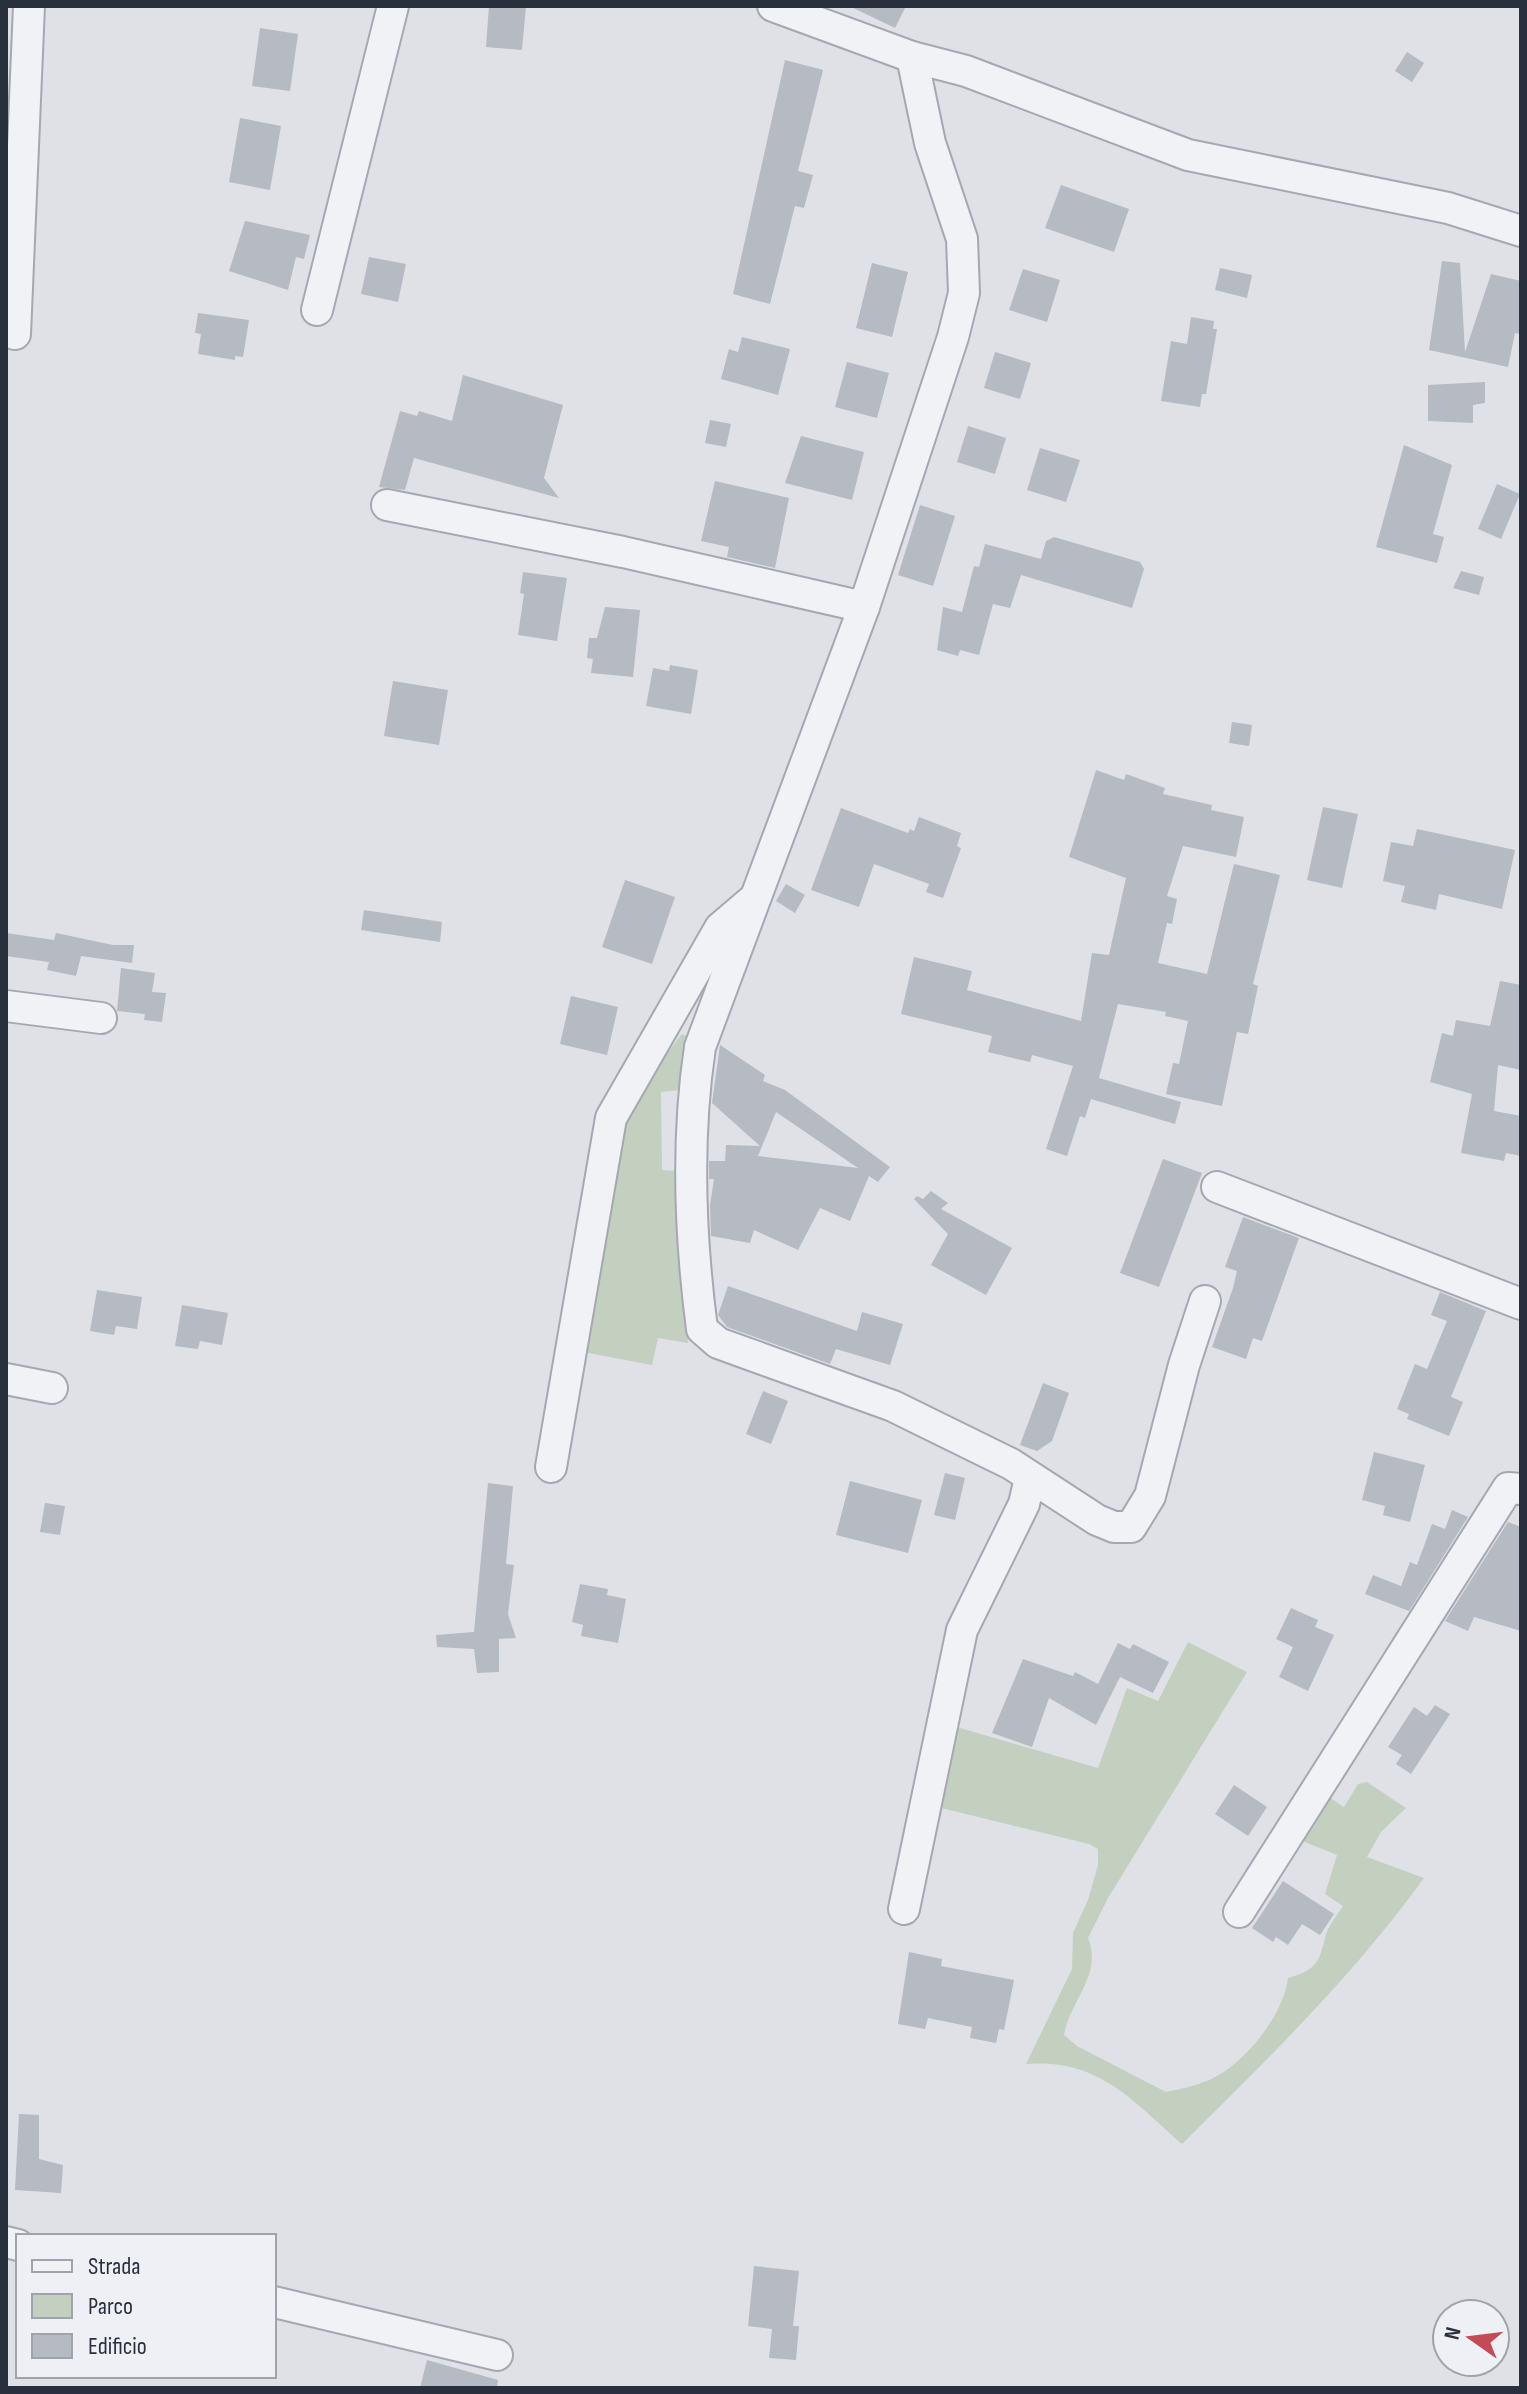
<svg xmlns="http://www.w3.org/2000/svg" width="1527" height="2394" font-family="'Sofia Sans Condensed',sans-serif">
	<rect width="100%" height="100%" fill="#dfe1e7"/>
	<!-- green -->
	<g fill="#c3d0c0">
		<polygon points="682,1034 692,1038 681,1090 661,1092 662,1170 678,1171 688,1343 658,1338 652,1365 578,1351 624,1115 634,1095"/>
		<path d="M1188 1642 1247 1672 1108 1898 1088 1938C1103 1975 1070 2000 1064 2035L1077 2046 1166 2092C1180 2089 1195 2086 1209 2080 1243 2066 1284 2015 1288 1978 1319 1969 1319 1961 1326 1934 1329 1925 1338 1914 1343 1906L1325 1894 1337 1855 1295 1838 1323 1793 1344 1807 1358 1784 1367 1782 1406 1808 1381 1832 1367 1857 1424 1878C1354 1975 1267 2060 1182 2144 1132 2100 1098 2058 1026 2064L1072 1969 1073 1933 1088 1900 1098 1865V1849L1089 1844 933 1806 946 1724 1098 1768 1127 1688 1158 1701Z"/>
	</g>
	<!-- building -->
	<g fill="#b6bac3" fill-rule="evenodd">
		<polygon points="489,6 526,6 522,50 486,47"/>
		<polygon points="849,6 906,6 895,28"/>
		<polygon points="260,28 298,34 290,91 252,86"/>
		<polygon points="1407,52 1424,63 1412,82 1395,71"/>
		<polygon points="785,60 823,70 798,171 813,175 804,208 795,206 770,304 733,294"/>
		<polygon points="240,118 281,126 270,190 229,182"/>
		<polygon points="1061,185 1129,209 1114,252 1045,228"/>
		<polygon points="245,221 310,235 304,259 296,257 288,290 229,271"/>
		<polygon points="369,257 406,264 398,302 361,294"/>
		<polygon points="1442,261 1460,263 1465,352 1491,274 1521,281 1521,334 1515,333 1508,367 1429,350"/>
		<polygon points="872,263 908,272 892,337 856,328"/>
		<polygon points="1220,268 1252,275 1247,298 1215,290"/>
		<polygon points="1023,269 1060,280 1047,322 1009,310"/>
		<polygon points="198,313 249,320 243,357 235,356 235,360 198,354 201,334 195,333"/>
		<polygon points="1191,317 1214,321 1213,329 1217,329 1206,394 1202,394 1200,407 1161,401 1171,341 1187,344"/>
		<polygon points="742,337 790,349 778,395 721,379 729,349 738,352"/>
		<polygon points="995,352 1031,363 1020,399 984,388"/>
		<polygon points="847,362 889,373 877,418 835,407"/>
		<polygon points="463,375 563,405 544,478 559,498 414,458 405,490 379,487 400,411 417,416 419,411 452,421"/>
		<polygon points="1485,382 1485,403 1473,405 1473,423 1428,421 1428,385"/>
		<polygon points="710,420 731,424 726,447 705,443"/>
		<polygon points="968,426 1006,438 995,474 957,462"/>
		<polygon points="801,436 864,452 852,500 785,483"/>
		<polygon points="1404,445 1452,465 1433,534 1444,537 1437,563 1376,547"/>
		<polygon points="1040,448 1080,460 1066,502 1027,490"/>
		<polygon points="715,481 789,498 775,568 727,557 729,547 701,541"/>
		<polygon points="1497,484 1520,494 1501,539 1478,529"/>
		<polygon points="920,505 955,516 933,586 898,575"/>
		<polygon points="1054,537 1140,562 1144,569 1132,608 1021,575 1010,608 993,604 979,655 960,650 958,656 937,650 943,607 962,612 974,566 979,567 985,544 1041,559 1046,541"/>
		<polygon points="1461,571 1484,577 1479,595 1453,588"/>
		<polygon points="523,572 567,578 557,641 518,635 524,594 520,593"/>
		<polygon points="605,607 640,610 633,677 591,673 593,659 587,658 589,638 597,638"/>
		<polygon points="670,665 698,670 691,714 646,706 653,668 669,671"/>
		<polygon points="393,681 448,690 439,745 384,736"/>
		<polygon points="1232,722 1252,725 1249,746 1229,743"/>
		<polygon points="1096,770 1124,780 1126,774 1165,788 1163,794 1212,805 1211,810 1244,817 1236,857 1183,846 1167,896 1177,899 1172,924 1167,923 1158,963 1207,974 1234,864 1280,875 1253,984 1258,986 1248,1034 1237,1032 1222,1106 1166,1094 1173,1063 1179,1064 1188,1021 1165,1016 1166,1012 1118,1004 1099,1078 1181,1102 1175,1124 1091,1099 1085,1118 1080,1116 1067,1156 1046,1149 1073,1066 1032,1055 1030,1062 988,1052 992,1036 901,1014 914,957 972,971 967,990 1081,1021 1092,953 1109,955 1126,878 1069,857"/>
		<polygon points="1323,807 1358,814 1342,888 1307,880"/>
		<polygon points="841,808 908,833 910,829 914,831 919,817 961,833 957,846 961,848 943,898 926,892 929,884 874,864 859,907 811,890"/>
		<polygon points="1417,829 1515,850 1502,909 1439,894 1436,910 1401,902 1405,886 1383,881 1391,842 1413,846"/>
		<polygon points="625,880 675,897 652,964 602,947"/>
		<polygon points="786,884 805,895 795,913 776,901"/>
		<polygon points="364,910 442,922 440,942 361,930"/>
		<polygon points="6,933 54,940 56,933 113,945 134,945 132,963 81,956 76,976 47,970 49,962 6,956"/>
		<polygon points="121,968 155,973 152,992 166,993 162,1022 144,1020 145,1014 117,1011"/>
		<polygon points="1500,981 1521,985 1521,1070 1498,1065 1494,1111 1521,1116 1521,1156 1506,1153 1504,1161 1461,1153 1472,1094 1430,1082 1442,1033 1453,1036 1456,1020 1490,1026"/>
		<polygon points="571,996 618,1007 607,1055 560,1044"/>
		<path d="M720 1045 765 1075 763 1081 785 1090 890 1167 878 1182 869 1176 850 1221 820 1208 798 1250 754 1230 750 1243 711 1236 710 1205 714 1179H709V1161H725L726 1145 760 1146 712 1103ZM776 1112 858 1168 758 1156Z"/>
		<polygon points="1163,1159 1202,1173 1159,1287 1120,1273"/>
		<polygon points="931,1191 948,1203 941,1209 1012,1248 986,1295 931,1265 948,1234 914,1199 917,1196 923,1199"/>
		<polygon points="1243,1217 1299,1238 1262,1341 1253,1338 1246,1359 1212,1347 1233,1288 1237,1271 1225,1267"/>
		<polygon points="728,1286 857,1331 862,1312 903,1324 890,1365 836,1349 830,1364 727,1327 718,1315"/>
		<polygon points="97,1290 142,1297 137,1329 116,1326 114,1335 90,1331"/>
		<polygon points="1440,1292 1486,1311 1451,1397 1463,1402 1449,1436 1407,1419 1409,1414 1397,1409 1415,1364 1427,1369 1447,1321 1431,1315"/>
		<polygon points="182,1305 228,1313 222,1345 200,1341 198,1349 175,1346"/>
		<polygon points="1043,1383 1069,1393 1052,1441 1037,1451 1020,1445"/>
		<polygon points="763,1391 788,1401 771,1444 746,1434"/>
		<polygon points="1374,1452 1425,1465 1410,1522 1383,1515 1385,1506 1362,1500"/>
		<polygon points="945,1473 965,1478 955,1520 934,1515"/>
		<polygon points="850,1481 922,1500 908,1553 836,1535"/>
		<polygon points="488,1483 513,1486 506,1564 514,1565 508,1614 516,1638 499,1639 499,1672 477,1673 474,1649 437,1647 436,1635 474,1632"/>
		<polygon points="45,1503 65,1506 60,1535 40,1532"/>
		<polygon points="1452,1510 1468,1517 1409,1611 1365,1594 1373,1575 1401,1586 1410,1562 1417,1565 1432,1524 1445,1529"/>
		<polygon points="1508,1522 1521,1527 1521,1631 1474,1617 1468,1631 1445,1621"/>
		<polygon points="580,1584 608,1589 607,1595 626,1599 618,1643 581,1636 583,1625 572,1622"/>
		<polygon points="1291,1608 1318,1620 1315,1627 1334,1635 1308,1691 1279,1677 1293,1647 1276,1639"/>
		<polygon points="1118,1643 1130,1649 1133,1644 1169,1662 1153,1693 1120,1677 1096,1725 1049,1698 1032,1747 992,1733 1023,1659 1073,1676 1075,1672 1098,1684"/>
		<polygon points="1435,1705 1450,1714 1411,1774 1396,1764 1402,1755 1388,1747 1414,1707 1427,1716"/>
		<polygon points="1234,1785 1267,1807 1248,1836 1215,1814"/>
		<polygon points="1283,1881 1334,1914 1320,1935 1302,1924 1288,1945 1276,1937 1273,1942 1252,1928"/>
		<polygon points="909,1952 942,1959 941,1966 1014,1980 1004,2030 999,2029 996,2043 970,2038 972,2027 928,2018 925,2029 898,2024"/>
		<polygon points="19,2114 39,2115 39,2159 63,2165 61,2193 15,2190"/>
		<polygon points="754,2266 799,2271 793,2326 799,2326 796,2360 769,2358 772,2329 748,2326"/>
		<polygon points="427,2360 498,2380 497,2388 420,2388"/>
	</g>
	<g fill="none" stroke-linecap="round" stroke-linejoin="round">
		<defs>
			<g id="minor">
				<polyline points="773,6 912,57 966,71 1188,155 1448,208 1521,231"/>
				<path d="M912 57 930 143 962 239 964 293 953 337 864 607 700 1047C686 1140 690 1237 702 1329L718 1343 893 1406 1011 1464 1097 1520 1114 1527H1131L1150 1496 1184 1365 1205 1301"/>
				<polyline points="317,310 393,6"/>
				<polyline points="15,334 29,6"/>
				<polyline points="387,505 623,552 864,607"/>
				<polyline points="6,1006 101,1018"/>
				<polyline points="1217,1187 1521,1304"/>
				<polyline points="6,1379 52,1388"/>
				<polyline points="551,1467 611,1118 720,928 754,899"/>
				<polyline points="904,1909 962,1630 1024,1504 1030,1478"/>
				<polyline points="1239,1912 1501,1499 1508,1488 1521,1489"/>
				<polyline points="6,2242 18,2245"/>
				<polyline points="274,2302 497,2355"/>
			</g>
		</defs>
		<!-- minor casing -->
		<use href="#minor" stroke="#a5a8b1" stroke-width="34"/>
		<!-- minor -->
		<use href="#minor" stroke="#f1f2f6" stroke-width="30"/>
	</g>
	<!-- border -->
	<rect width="1527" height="2394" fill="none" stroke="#292f3d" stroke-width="16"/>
	<!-- legend -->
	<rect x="16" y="2234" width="260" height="144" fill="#eef0f5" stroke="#9fa3ab" stroke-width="2"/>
	<rect x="32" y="2260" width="40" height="12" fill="#f1f2f6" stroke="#9fa3ab" stroke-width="2"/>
	<text x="88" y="2274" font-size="24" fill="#292f3d">Strada</text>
	<rect x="32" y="2294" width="40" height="24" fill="#c3d0c0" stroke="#9fa3ab" stroke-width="2"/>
	<text x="88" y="2314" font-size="24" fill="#292f3d">Parco</text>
	<rect x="32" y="2334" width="40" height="24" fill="#b6bac3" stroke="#9fa3ab" stroke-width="2"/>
	<text x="88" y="2354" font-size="24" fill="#292f3d">Edificio</text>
	<!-- north arrow -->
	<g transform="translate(1471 2338) rotate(284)"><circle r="38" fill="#eef0f5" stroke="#9fa3ab" stroke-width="2"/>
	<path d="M0-6L14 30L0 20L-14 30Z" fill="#c44b56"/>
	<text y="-12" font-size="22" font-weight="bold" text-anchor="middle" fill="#292f3d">N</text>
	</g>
</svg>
